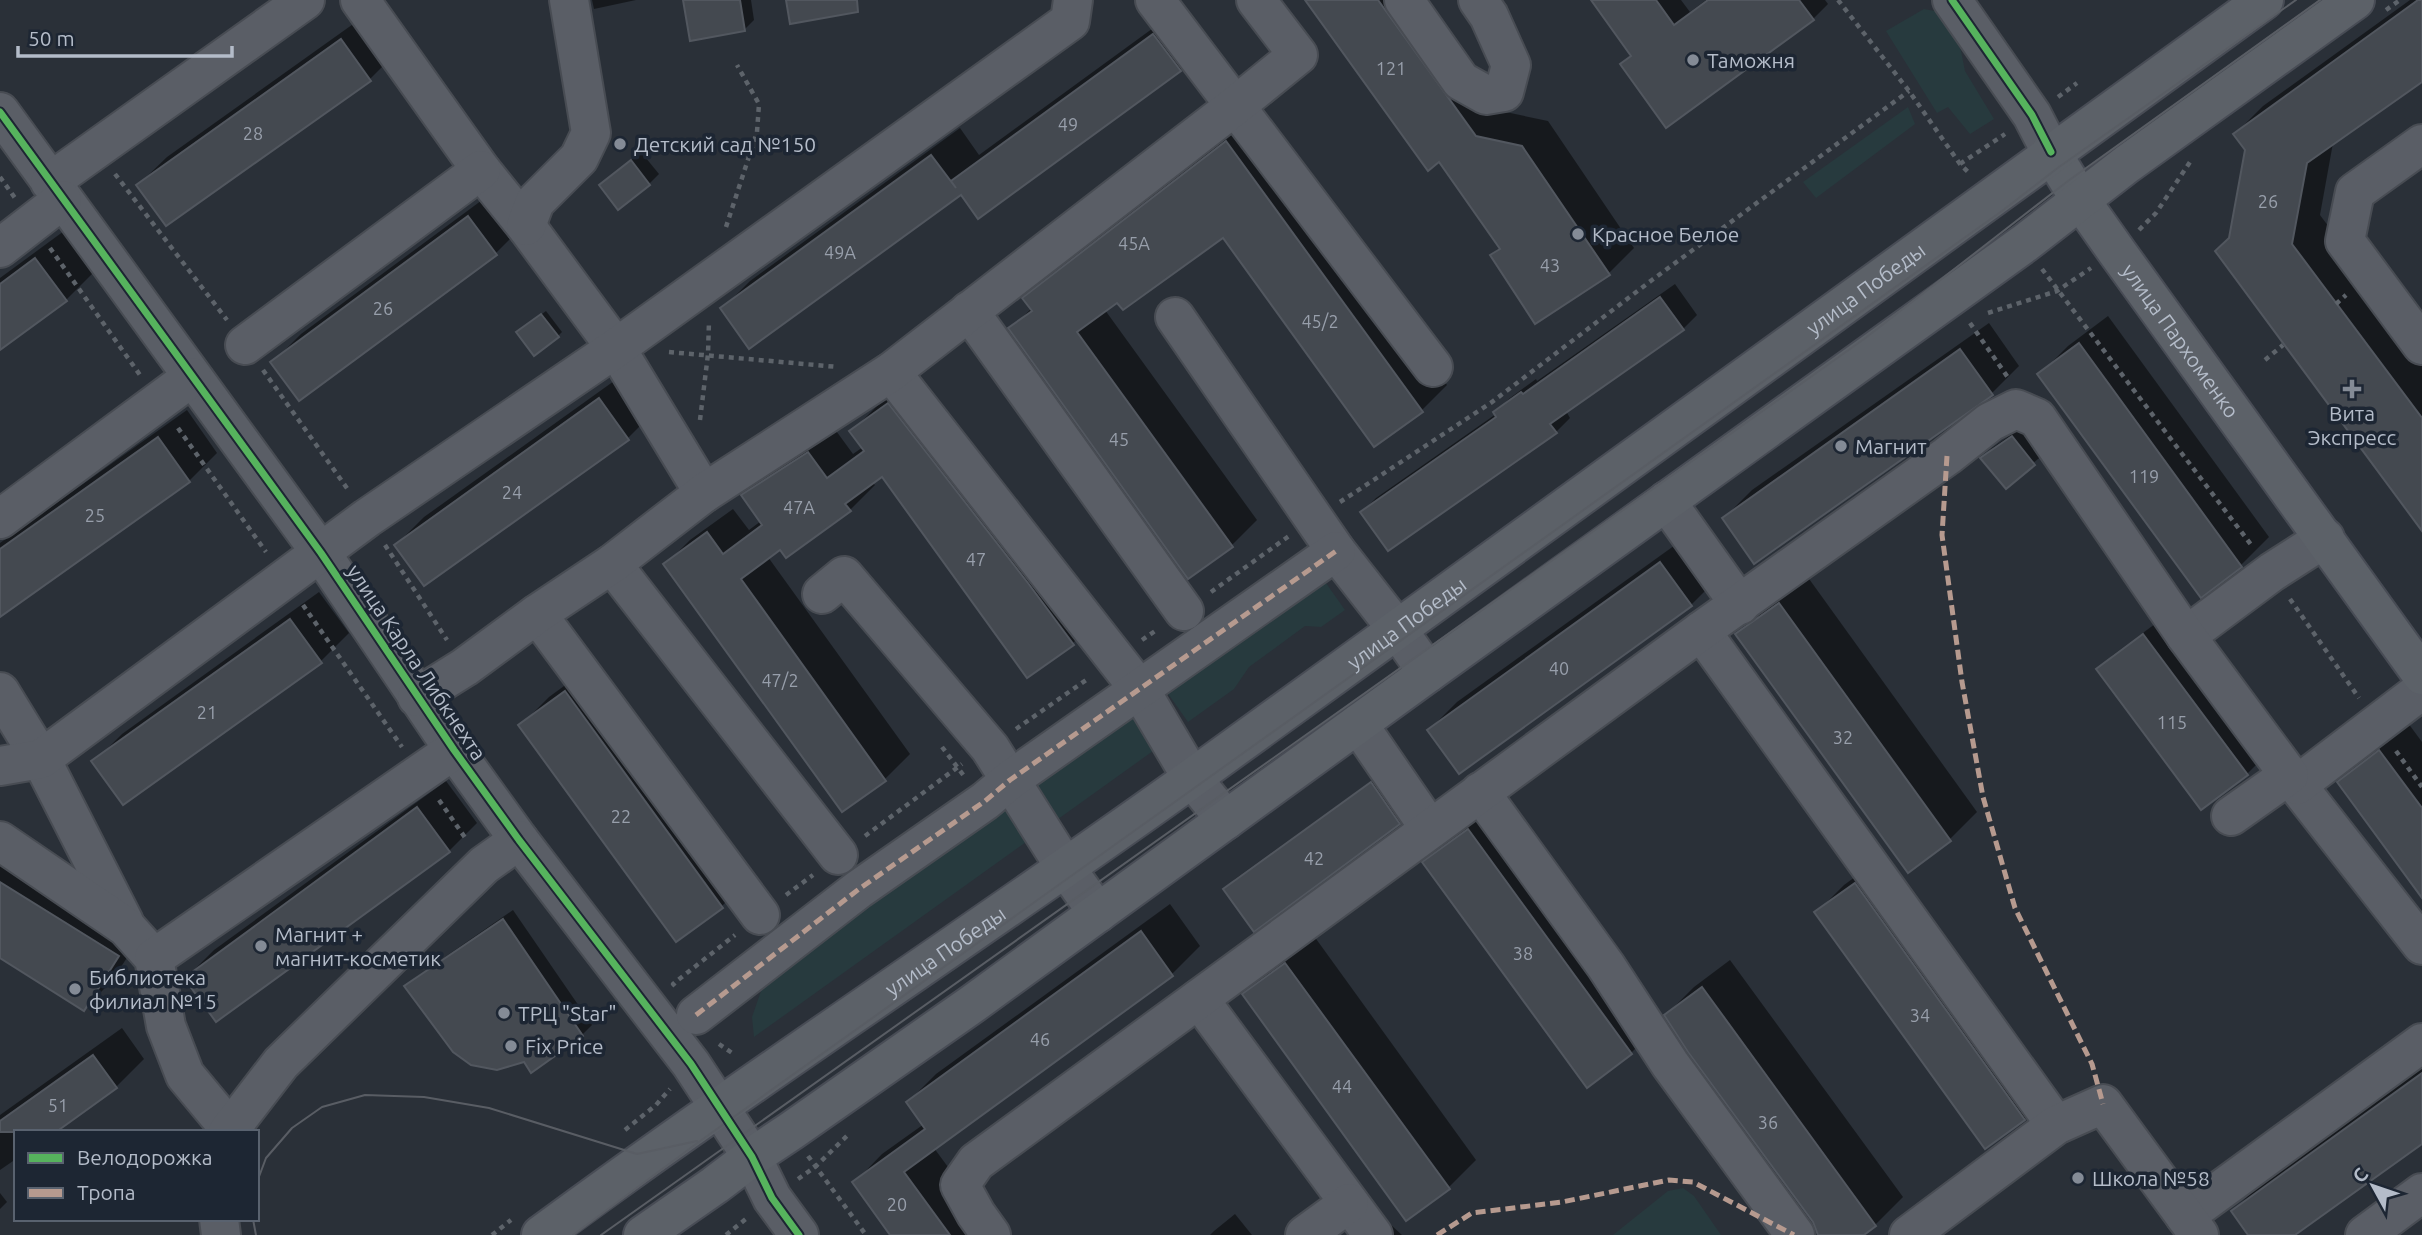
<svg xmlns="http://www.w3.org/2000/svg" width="2422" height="1235" font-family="Ubuntu,sans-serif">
	<rect width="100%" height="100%" fill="#2a3038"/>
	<!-- green -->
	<g fill="#273a3e">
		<polygon points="1924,9 1945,13 1961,51 1965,71 1994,119 1970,134 1948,107 1937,113 1886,31"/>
		<polygon points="1908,107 1915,124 1816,198 1803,182"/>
		<polygon points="1321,576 1345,610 1321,627 1305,626 1249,667 1234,689 1188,722 1164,688"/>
		<polygon points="1134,710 1160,746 754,1037 752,1017 767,974"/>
		<polygon points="1683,1188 1694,1196 1721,1235 1613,1235 1668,1191"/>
	</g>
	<!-- shadow -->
	<g fill="#0007">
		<polygon points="592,0 636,0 594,9"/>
		<polygon points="685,0 751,0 754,20 744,30"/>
		<polygon points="1308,0 1422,0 1501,111 1548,121 1634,248 1608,274 1492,255 1501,247 1439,160"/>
		<polygon points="1600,0 1681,0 1690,12 1706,0 1825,0 1828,4 1813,19 1622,64 1632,54"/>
		<polygon points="2410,0 2422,0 2422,80 2333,143 2320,215 2422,352 2422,527 2231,237 2247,150 2235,134 2263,106"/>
		<polygon points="1182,7 1208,42 1180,70 978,216 961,193 722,309 750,281 960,128 979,155"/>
		<polygon points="370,12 397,52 369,80 138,185 167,157"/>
		<polygon points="1252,117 1447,385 1421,411 1223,236 1105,310 1257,520 1232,545 1011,328 1032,308 1025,298 1050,273"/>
		<polygon points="641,152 659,174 649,184 601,185"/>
		<polygon points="497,189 524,225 496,253 273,362 301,334"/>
		<polygon points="64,231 94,272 66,300 0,348 0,278"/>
		<polygon points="1675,284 1697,315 1683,329 1566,411 1570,418 1556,432 1388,549 1362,512 1376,498 1496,414 1495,412 1510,398 1536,379 1537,381"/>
		<polygon points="546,311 562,332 558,336 523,328"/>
		<polygon points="2108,316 2269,537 2241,565 2201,595 2040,374 2068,346"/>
		<polygon points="1989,323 2019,366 1991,394 1724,518 1752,490"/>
		<polygon points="628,371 656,410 628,438 424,584 396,545 424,517"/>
		<polygon points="914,380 1097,619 1072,644 883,474 872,482 875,485 850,510 768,557 910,754 885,779 842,810 665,565 690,540 733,509 749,530 761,521 743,496 768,471 834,428 853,454 863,447 852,431 877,406"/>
		<polygon points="187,410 217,453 189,481 0,615 0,543"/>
		<polygon points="2022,427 2044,454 2006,486 1983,458 1992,448"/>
		<polygon points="1689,535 1719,577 1691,605 1429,730 1457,702"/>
		<polygon points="1807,576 1977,812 1949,840 1737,634 1765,606"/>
		<polygon points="319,592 349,633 321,661 94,762 122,734"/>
		<polygon points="2159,621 2262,759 2247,774 2098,670 2113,655"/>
		<polygon points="594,664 750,878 722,906 676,939 521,725 549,697"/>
		<polygon points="2408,723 2422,742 2422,895 2339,782 2367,754"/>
		<polygon points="1382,773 1409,813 1399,823 1225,889 1235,879"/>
		<polygon points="446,781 477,823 449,851 186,978 214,950"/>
		<polygon points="1496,802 1659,1025 1631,1053 1424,862 1453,834"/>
		<polygon points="0,836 146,928 112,981 84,1009 0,956"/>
		<polygon points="1884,856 2052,1091 2024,1119 1985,1147 1816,913 1844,885"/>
		<polygon points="1170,904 1200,946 1172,974 934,1148 998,1235 892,1235 854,1183 882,1154 924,1124 908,1102 936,1074"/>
		<polygon points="513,910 592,1025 582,1035 525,1060 407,986 416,977"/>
		<polygon points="1314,936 1476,1160 1448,1188 1244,995 1272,966"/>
		<polygon points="1730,960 1903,1197 1875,1225 1861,1235 1820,1235 1814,1221 1666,1015 1694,987"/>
		<polygon points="122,1028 144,1059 116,1087 16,1132 16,1159 0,1170 0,1115"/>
		<polygon points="2422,1067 2422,1142 2292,1235 2250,1235 2233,1211 2261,1183"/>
		<polygon points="0,1193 7,1202 0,1209"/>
		<polygon points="1235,1214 1252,1235 1210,1235 1214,1231"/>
		<polygon points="1379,1214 1402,1235 1350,1235"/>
	</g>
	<!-- building -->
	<g fill="#444950" stroke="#52575f" stroke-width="2">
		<polygon points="683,0 740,0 745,31 690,41"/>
		<polygon points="786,0 857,0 858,12 790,24"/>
		<polygon points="1305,0 1378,0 1476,136 1522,146 1610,275 1535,324 1490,255 1500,249 1439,162 1428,171"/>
		<polygon points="1591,0 1656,0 1674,25 1708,0 1799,0 1814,20 1666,128 1620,64 1631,56"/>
		<polygon points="2418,0 2422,0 2422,82 2307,163 2292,244 2422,418 2422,531 2215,251 2229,238 2245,150 2233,134"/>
		<polygon points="1153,34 1181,71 978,219 961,195 749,349 720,308 931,155 956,188 951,181"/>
		<polygon points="341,39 371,81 166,226 136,185"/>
		<polygon points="1226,141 1423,412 1374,447 1223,238 1123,310 1117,303 1077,332 1233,547 1188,579 1008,328 1032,311 1022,298"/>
		<polygon points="631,160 650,185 618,210 599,185"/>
		<polygon points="468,216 497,255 299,401 270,362"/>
		<polygon points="35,258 67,301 0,350 0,284"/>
		<polygon points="1660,297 1684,330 1550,424 1557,433 1388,551 1360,512 1496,417 1493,412 1521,392 1523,394"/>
		<polygon points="541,314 559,337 534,356 516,332"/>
		<polygon points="2079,343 2242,567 2201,598 2037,374"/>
		<polygon points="1960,349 1993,395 1754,564 1722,518"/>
		<polygon points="599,398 629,440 424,586 394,545"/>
		<polygon points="888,403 1028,583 1074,645 1027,678 882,477 845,504 851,511 786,558 780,550 741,579 886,781 842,812 663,564 707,532 723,554 762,525 741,495 808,452 827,478 864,451 849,431"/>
		<polygon points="2012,436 2035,465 2006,489 1980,458"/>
		<polygon points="158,437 190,482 0,617 0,549"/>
		<polygon points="1660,562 1692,606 1459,774 1427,730"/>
		<polygon points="1779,603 1951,841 1908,873 1735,634"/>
		<polygon points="290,619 322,663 123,805 91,761"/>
		<polygon points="2143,634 2248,775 2201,810 2096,669"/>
		<polygon points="565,691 723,908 676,942 518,725"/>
		<polygon points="2379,750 2422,808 2422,898 2337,782"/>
		<polygon points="1371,782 1400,824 1254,932 1223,889"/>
		<polygon points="417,807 450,852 216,1022 184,978"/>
		<polygon points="1468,829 1632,1054 1587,1088 1422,862"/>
		<polygon points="0,882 119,956 84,1011 0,958"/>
		<polygon points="1855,883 2025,1120 1985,1149 1814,912"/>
		<polygon points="503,919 583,1036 531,1073 524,1062 497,1070 471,1065 453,1052 404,986"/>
		<polygon points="1141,931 1173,976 904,1172 950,1235 890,1235 852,1182 925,1129 906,1102"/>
		<polygon points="1285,963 1450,1189 1406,1221 1242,994"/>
		<polygon points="1702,987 1876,1226 1864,1235 1818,1235 1813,1222 1688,1052 1664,1015"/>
		<polygon points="93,1055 117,1088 56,1132 0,1132 0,1121"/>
		<polygon points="2422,1073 2422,1144 2295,1235 2248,1235 2231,1211"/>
	</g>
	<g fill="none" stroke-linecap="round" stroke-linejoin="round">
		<defs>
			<g id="minor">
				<polyline points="360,0 481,170 526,226 616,348 704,493"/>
				<polyline points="1155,0 1433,367"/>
				<polyline points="1404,0 1461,81 1486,95 1504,92 1511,65 1489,16 1478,0"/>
				<polyline points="1952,0 2032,115 2051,152"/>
				<polyline points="0,112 321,553 454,750 519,840 691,1064 752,1157 772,1198 799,1235"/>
				<polyline points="2422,144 2355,192 2345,241 2422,345"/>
				<polyline points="50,182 305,0"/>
				<polyline points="526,226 535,202 579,158 591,133 569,0"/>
				<polyline points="0,248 62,200"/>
				<polyline points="969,311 1184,611"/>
				<polyline points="1175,317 1336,551 1397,629 1428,673"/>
				<polyline points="245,345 481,170"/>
				<polyline points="891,372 1140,690 1192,778 1226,820"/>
				<polyline points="1666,501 1740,605"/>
				<polyline points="0,519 192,377"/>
				<polyline points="612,564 838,855"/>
				<polyline points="822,594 844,576 990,748 1065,867 1098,913"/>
				<polyline points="537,614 760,915"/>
				<polyline points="1701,631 2056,1125"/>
				<polyline points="2186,636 2272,572 2325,538"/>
				<polyline points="0,692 41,759 124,922"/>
				<polyline points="417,697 465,667 537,614 612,564 704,493 891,372 1235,106 1298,55 1256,0"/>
				<polyline points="1358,724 1430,829"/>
				<polyline points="0,766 41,759 367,518 616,348 1070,21 1073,0"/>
				<polyline points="2289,775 2422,945"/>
				<polyline points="2297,785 2422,690"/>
				<polyline points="1480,792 1606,966 1670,1064 1795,1235"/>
				<polyline points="0,841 126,927 154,958 166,1026 185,1075 229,1128"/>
				<polyline points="154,958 454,750"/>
				<polyline points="1199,999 1373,1235"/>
				<polyline points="696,1015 859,889 985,801 1010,780 1336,551"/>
				<polyline points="228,1132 281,1063 484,865 519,840"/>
				<polyline points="2185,1216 2422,1043"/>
				<polyline points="219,1219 221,1235"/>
				<polyline points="991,1235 976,1214 960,1185 976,1162 1701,631 1947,456 1990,422 2016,409 2037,418 2186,636 2289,775 2231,816"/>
				<polyline points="1305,1235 1349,1203"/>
				<polyline points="1909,1235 2056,1125 2103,1104 2199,1235"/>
				<polyline points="2365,1235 2422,1193"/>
			</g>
			<g id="major">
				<path id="s1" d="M2051 152 2081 201 2117 252 2422 675"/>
				<path id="s2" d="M541 1235C755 1077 978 932 1195 776 1552 518 1907 257 2264 0"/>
				<polyline points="643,1235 715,1185 752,1157 791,1131 971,1005 1428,673 2025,243 2127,164 2355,0"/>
			</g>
		</defs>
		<!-- minor casing -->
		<use href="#minor" stroke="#484c53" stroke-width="42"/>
		<!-- major casing -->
		<use href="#major" stroke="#484c55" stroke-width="42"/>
		<!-- path -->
		<g stroke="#5d636a" stroke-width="4.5" stroke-dasharray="5 5" stroke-linecap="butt">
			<polyline points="1838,0 1909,91 1960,164 1969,173"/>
			<polyline points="2386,10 2400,0"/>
			<polyline points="2058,97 2077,83"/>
			<polyline points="1960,164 2005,134"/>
			<polyline points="115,174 227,320"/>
			<polyline points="0,177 15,198"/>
			<polyline points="726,227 757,132 759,104 737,65"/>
			<polyline points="2139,230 2156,213 2190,162"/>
			<polyline points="50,248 140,375"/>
			<polyline points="2042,269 2252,546"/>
			<polyline points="2336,304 2346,295"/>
			<polyline points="1988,313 2057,291 2091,268"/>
			<polyline points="1970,323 2009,379"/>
			<polyline points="669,352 838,367"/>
			<polyline points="2265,360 2283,345"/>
			<polyline points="263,370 349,491"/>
			<polyline points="700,420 708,354 709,321"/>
			<polyline points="178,428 266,552"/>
			<polyline points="1340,502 1492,402 1652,280 1909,91"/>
			<polyline points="385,545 447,640"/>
			<polyline points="1211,592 1289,536"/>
			<polyline points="2290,599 2359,698"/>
			<polyline points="303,605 402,747"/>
			<polyline points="1142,640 1158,629"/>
			<polyline points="1016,729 1089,678"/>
			<polyline points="942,747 964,776"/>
			<polyline points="2396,751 2422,787"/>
			<polyline points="439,800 466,839"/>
			<polyline points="865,836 962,764"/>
			<polyline points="786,895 813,875"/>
			<polyline points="675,986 673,984 735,935"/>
			<polyline points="719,1044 735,1055"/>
			<polyline points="625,1130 656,1105 670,1089"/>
			<polyline points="808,1156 866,1235"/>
			<polyline points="798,1179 815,1167 849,1134"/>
			<polyline points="492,1235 511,1220"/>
			<polyline points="726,1235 747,1218"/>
		</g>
		<!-- minor -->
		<use href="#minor" stroke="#5a5e66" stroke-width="38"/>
		<!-- major -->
		<use href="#major" stroke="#5c6168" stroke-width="38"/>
		<!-- tram -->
		<g stroke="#595d64" stroke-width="2">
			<polyline points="257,1182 266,1158 292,1128 322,1107 365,1095 424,1097 489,1108 637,1154 697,1141"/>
			<polyline points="253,1219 256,1235"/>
			<polyline points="573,1235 703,1139 2002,211 2059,167 2296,0"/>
			<polyline points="601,1235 1864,339 2068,181 2320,0"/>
		</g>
		<!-- quiet -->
		<g stroke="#b69a8f" stroke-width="5" stroke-dasharray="10 5" stroke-linecap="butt">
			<polyline points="1947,456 1942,535 1962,682 1983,797 2015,908 2092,1064 2103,1104"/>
			<polyline points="696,1015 859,889 985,801 1010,780 1336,551"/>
			<polyline points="1437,1235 1472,1213 1562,1202 1669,1180 1693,1182 1794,1235"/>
		</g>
		<defs>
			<g id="cycleway">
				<polyline points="1952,0 2032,115 2051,152"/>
				<polyline points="0,112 321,553 454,750 519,840 691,1064 752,1157 772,1198 799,1235"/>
			</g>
		</defs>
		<!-- cycleway casing -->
		<use href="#cycleway" stroke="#1d2633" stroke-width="11"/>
		<!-- cycleway -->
		<use href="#cycleway" stroke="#56b35d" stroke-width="7"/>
	</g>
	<!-- markers -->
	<g fill="#848b96" stroke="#1d2633" stroke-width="2.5">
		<circle cx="1693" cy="60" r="7"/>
		<circle cx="620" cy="144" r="7"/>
		<circle cx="1578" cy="234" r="7"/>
		<path d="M2348.5 378.5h7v7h7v7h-7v7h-7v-7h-7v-7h7z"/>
		<circle cx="1841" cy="446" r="7"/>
		<circle cx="261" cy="946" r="7"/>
		<circle cx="75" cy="989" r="7"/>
		<circle cx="504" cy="1013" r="7"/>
		<circle cx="511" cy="1046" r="7"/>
		<circle cx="2078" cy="1178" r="7"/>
	</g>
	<g text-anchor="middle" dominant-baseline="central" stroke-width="7" stroke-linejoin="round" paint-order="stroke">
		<!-- number labels -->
		<g font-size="18" fill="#989fab">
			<text x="1391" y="68">121</text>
			<text x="1068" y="124">49</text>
			<text x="253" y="133">28</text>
			<text x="2268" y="201">26</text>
			<text x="1134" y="243">45А</text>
			<text x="840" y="252">49А</text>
			<text x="1550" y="265">43</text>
			<text x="383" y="308">26</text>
			<text x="1320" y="321">45/2</text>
			<text x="1119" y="439">45</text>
			<text x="2144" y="476">119</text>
			<text x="512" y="492">24</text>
			<text x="799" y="507">47А</text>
			<text x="95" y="515">25</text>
			<text x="976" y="559">47</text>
			<text x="1559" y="668">40</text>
			<text x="780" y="680">47/2</text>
			<text x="207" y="712">21</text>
			<text x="2172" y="722">115</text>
			<text x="1843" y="737">32</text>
			<text x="621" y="816">22</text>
			<text x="1314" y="858">42</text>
			<text x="1523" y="953">38</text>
			<text x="1920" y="1015">34</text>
			<text x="1040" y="1039">46</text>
			<text x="1342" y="1086">44</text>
			<text x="58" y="1105">51</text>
			<text x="1768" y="1122">36</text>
			<text x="897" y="1204">20</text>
		</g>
		<!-- poi labels -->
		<g font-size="21" fill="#b4bcc9" stroke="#1d2633" text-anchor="start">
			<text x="1707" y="60">Таможня</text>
			<text x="634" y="144">Детский сад №150</text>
			<text x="1592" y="234">Красное Белое</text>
			<text x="2352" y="413" text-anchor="middle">Вита<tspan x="2352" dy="24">Экспресс</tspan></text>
			<text x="1855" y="446">Магнит</text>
			<text x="275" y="934">Магнит +<tspan x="275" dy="24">магнит-косметик</tspan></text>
			<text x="89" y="977">Библиотека<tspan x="89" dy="24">филиал №15</tspan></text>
			<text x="518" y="1013">ТРЦ "Star"</text>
			<text x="525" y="1046">Fix Price</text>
			<text x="2092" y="1178">Школа №58</text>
		</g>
		<!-- street labels -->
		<g font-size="21" fill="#b4bcc9" stroke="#1d2633">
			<text stroke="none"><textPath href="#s2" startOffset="1628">улица Победы</textPath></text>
			<text stroke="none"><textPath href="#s1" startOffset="229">улица Пархоменко</textPath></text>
			<text stroke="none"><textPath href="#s2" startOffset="1060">улица Победы</textPath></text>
			<text transform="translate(417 662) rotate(56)">улица Карла Либкнехта</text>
			<text stroke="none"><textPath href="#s2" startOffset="494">улица Победы</textPath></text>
		</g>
	</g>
	<!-- legend -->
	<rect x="14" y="1130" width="245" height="91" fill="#1d2633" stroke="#59626f" stroke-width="2"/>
	<rect x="28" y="1153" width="35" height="10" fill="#56b35d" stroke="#59626f" stroke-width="2"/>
	<text x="77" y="1165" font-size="21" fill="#b4bcc9">Велодорожка</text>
	<rect x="28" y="1188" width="35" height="10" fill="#b69a8f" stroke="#59626f" stroke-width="2"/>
	<text x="77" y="1200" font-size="21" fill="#b4bcc9">Тропа</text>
	<!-- north arrow -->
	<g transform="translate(2373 1186) rotate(310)" stroke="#1d2633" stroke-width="5" paint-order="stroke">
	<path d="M0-5L12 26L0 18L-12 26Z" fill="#b4bcc9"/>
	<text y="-10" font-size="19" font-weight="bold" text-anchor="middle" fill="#b4bcc9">С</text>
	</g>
	<!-- scale -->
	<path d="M18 46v10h214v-10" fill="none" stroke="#b4bcc9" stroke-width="3.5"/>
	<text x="28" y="46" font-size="21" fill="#b4bcc9" stroke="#1d2633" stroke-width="5" paint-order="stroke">50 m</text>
</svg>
